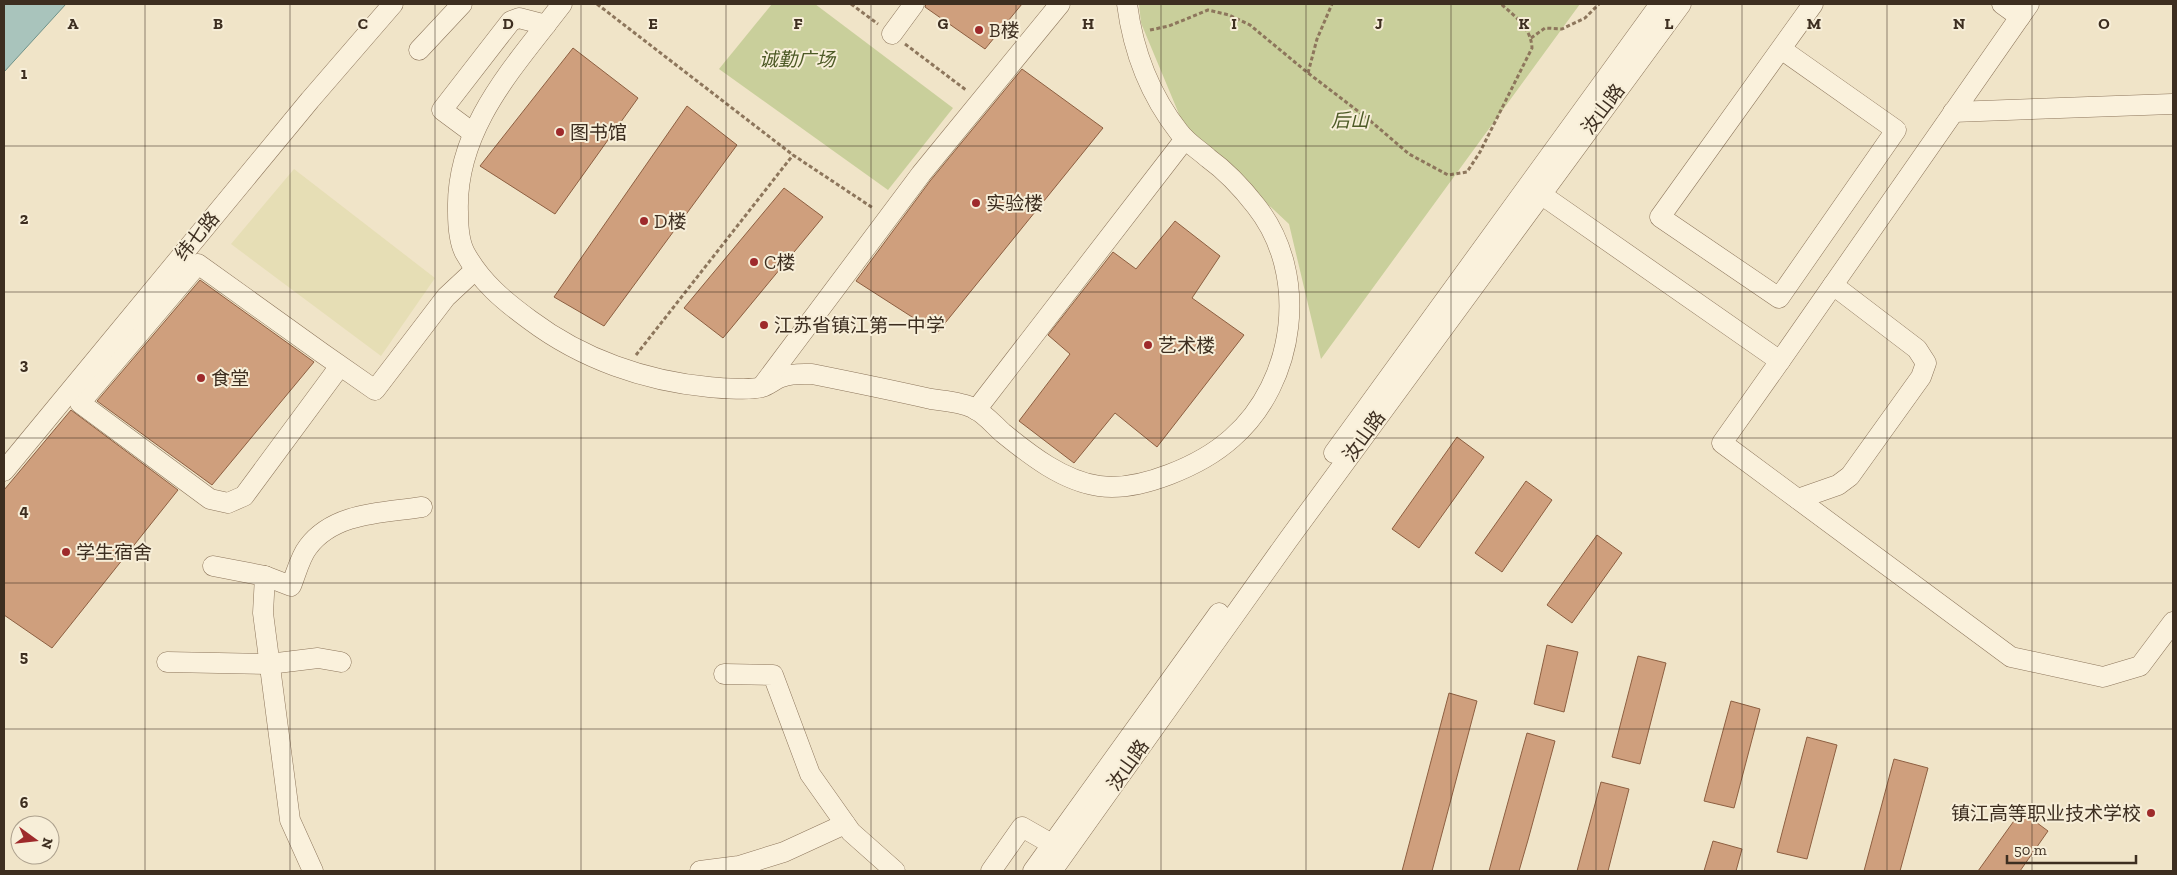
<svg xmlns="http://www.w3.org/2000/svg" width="2177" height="875" font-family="'Zilla Slab','Noto Sans SC',serif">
	<rect width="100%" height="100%" fill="#f0e4c8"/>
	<!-- farmland -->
	<polygon fill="#e6deb5" points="294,169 435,278 381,356 231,244"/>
	<!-- green -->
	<g fill="#c9cf9b">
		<polygon points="772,4 815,4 953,108 888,190 719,69"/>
		<polygon points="1139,4 1580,4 1321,359 1289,224 1184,126 1141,23"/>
	</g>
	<!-- water -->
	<polygon fill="#a9c4bc" stroke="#6f938a" points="4,4 66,4 4,72"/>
	<!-- building -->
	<g fill="#cf9f7d" stroke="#8d5f41">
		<polygon points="926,4 1022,4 985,49 925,7"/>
		<polygon points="573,48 638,98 555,214 480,166"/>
		<polygon points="1022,69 1103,128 937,333 856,281 930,181"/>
		<polygon points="687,106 737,145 604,326 554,297"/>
		<polygon points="784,188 823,217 723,338 684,308"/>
		<polygon points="1175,221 1220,256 1192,298 1244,335 1157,447 1115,413 1074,463 1019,421 1070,354 1048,335 1113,252 1136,269"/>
		<polygon points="200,280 314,362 212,485 97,401"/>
		<polygon points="71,410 178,490 52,648 4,615 4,490"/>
		<polygon points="1457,437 1484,457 1419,548 1392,529"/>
		<polygon points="1526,481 1552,500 1502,572 1475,553"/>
		<polygon points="1597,535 1622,553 1572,623 1547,605"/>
		<polygon points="1547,645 1578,652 1564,712 1534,704"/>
		<polygon points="1638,656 1666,663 1640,764 1612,757"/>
		<polygon points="1449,693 1477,701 1432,871 1402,871"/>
		<polygon points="1731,701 1760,709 1734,808 1704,801"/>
		<polygon points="1527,733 1555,741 1528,840 1519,871 1489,871"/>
		<polygon points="1807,737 1837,745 1807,859 1777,852"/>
		<polygon points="1894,759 1928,768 1900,871 1864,871"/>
		<polygon points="1601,782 1629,789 1608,871 1577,871"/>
		<polygon points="2021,811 2048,831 2020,871 1978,871"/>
		<polygon points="1713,841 1742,849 1736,871 1704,871"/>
	</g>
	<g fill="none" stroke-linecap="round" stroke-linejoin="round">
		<defs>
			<g id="minor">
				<path d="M562 4C515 66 455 128 458 212 458 225 459 242 465 253 481 282 504 301 530 320 582 359 645 381 709 387 722 388 749 391 762 387 769 385 775 379 782 377 792 373 802 374 812 374 852 382 891 390 931 399 944 401 962 402 973 408 984 413 994 425 1003 433 1030 455 1063 481 1099 486 1140 492 1202 465 1232 438 1296 382 1310 274 1256 206 1242 188 1226 171 1208 158 1198 149 1187 143 1179 132 1150 95 1133 50 1127 4"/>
				<polyline points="2002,4 2020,17"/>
				<polyline points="892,34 914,4"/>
				<polyline points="1781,49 1896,130 1779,298 1660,217 1813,4"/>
				<polyline points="419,50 462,4"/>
				<polyline points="1953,112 2172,104"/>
				<polyline points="473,133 442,110 511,21 519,18 546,25"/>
				<polyline points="1542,195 1780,361 1722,443 2011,657 2103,677 2140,666 2173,622"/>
				<polyline points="1780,361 2029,4"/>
				<polyline points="340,366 244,496 228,503 210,499 80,403 198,264 322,353 375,390 446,297 475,270"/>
				<polyline points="763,385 921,174 1060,4"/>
				<polyline points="976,410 1185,139"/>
				<polyline points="1334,453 1660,4"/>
				<polyline points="4,471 310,100 393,4"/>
				<polyline points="1798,499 1838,485 1850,476 1921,377 1926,363 1917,349 1833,285"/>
				<polyline points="213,566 265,576 263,613 290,820 313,871"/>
				<path d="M265 576 291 586C296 574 300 557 308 547 334 512 383 513 422 507"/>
				<polyline points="167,662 269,664 318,658 341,662"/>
				<polyline points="724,674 773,675 810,774 851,832 895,871"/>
				<polyline points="700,871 739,866 784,852 845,824"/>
				<polyline points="991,871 1022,827 1064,851"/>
				<polyline points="1033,871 1219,613"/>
				<polyline points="1052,871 1288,540 1681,4"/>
			</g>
		</defs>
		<!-- minor casing -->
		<use href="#minor" stroke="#8d765c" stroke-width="21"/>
		<!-- path -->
		<g stroke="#8d765c" stroke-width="3" stroke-dasharray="4 2.5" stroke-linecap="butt">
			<polyline points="597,4 793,155 873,208"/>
			<polyline points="851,4 878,24"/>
			<path d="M1150 30 1169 26 1208 10 1229 15 1250 25 1308 73 1367 118 1409 154 1448 175 1467 172 1480 152 1532 48C1531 28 1516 17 1501 4"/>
			<polyline points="1531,38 1545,28 1562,29 1585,18 1599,4"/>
			<polyline points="905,44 966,90"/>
			<polyline points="1308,73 1317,39 1332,4"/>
			<polyline points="636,355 793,155"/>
		</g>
		<!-- minor -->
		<use href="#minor" stroke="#faf1dc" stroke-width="20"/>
	</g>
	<!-- grid -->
	<path fill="none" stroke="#3d2e20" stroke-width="1" stroke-opacity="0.55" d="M145 4V871M290 4V871M435 4V871M581 4V871M726 4V871M871 4V871M1016 4V871M1161 4V871M1306 4V871M1451 4V871M1596 4V871M1742 4V871M1887 4V871M2032 4V871M4 146H2173M4 292H2173M4 438H2173M4 583H2173M4 729H2173"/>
	<!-- markers -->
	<g fill="#9e2a2b" stroke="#f7eed8" stroke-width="2">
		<circle cx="979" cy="30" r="5"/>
		<circle cx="560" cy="132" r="5"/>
		<circle cx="976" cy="203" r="5"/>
		<circle cx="644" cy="221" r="5"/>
		<circle cx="754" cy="262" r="5"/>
		<circle cx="764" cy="325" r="5"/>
		<circle cx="1148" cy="345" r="5"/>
		<circle cx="201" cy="378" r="5"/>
		<circle cx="66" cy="552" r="5"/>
		<circle cx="2151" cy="813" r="5"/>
	</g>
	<g text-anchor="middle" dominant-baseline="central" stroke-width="4" stroke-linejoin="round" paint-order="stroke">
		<!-- poi labels -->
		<g font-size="19" fill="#3d2e20" stroke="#f7eed8" text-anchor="start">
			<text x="989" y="30">B楼</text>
			<text x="570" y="132">图书馆</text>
			<text x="986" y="203">实验楼</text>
			<text x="654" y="221">D楼</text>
			<text x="764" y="262">C楼</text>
			<text x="774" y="325">江苏省镇江第一中学</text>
			<text x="1158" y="345">艺术楼</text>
			<text x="211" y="378">食堂</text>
			<text x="76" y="552">学生宿舍</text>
			<text x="2141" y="813" text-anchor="end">镇江高等职业技术学校</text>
		</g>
		<!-- park labels -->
		<g font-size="19" font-style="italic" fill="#4d5a26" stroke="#f7eed8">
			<text x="797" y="59">诚勤广场</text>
			<text x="1350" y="120">后山</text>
		</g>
		<!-- street labels -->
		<g font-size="19" fill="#3d2e20" stroke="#f7eed8">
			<text transform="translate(1603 109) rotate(-53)">汝山路</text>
			<text transform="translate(197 236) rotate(-50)">纬七路</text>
			<text transform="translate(1364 436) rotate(-54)">汝山路</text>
			<text transform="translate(1128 765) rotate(-55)">汝山路</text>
		</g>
	</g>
	<g font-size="16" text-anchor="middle" font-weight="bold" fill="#3d2e20" stroke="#f7eed8" stroke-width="4" stroke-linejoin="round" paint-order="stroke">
		<text x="73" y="29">A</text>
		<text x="218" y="29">B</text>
		<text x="363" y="29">C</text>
		<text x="508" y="29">D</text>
		<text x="653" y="29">E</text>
		<text x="798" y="29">F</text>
		<text x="943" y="29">G</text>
		<text x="1088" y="29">H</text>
		<text x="1234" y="29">I</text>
		<text x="1379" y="29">J</text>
		<text x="1524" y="29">K</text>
		<text x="1669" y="29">L</text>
		<text x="1814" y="29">M</text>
		<text x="1959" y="29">N</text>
		<text x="2104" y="29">O</text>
		<text x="24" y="79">1</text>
		<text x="24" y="224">2</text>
		<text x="24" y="370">3</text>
		<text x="24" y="516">4</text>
		<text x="24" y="662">5</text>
		<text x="24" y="808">6</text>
	</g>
	<!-- border -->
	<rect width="2177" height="875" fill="none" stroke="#3d2e20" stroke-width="10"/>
	<!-- north arrow -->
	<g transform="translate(35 840) rotate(105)"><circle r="24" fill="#f7eed8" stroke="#ada18e"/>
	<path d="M0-4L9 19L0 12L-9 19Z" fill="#9e2a2b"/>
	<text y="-8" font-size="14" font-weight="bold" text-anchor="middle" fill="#3d2e20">N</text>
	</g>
	<!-- scale -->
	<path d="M2007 855v8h129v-8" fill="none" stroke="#3d2e20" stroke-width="2.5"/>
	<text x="2014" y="855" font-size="15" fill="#3d2e20" stroke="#f7eed8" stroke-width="4" paint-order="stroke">50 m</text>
</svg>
